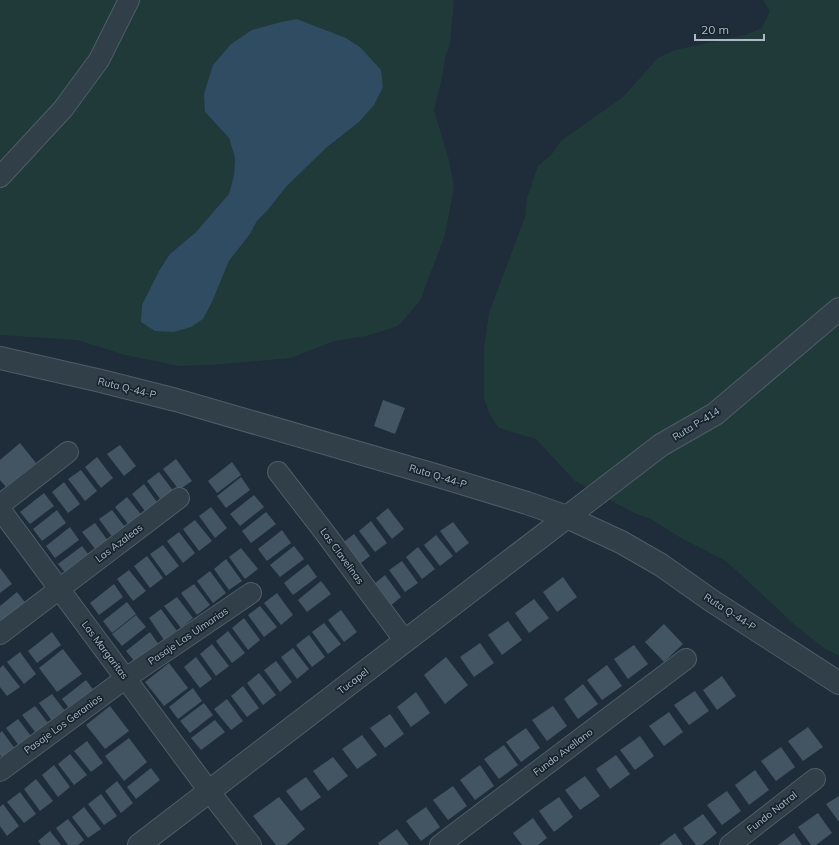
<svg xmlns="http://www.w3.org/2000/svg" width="839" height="845" font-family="Mulish,sans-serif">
	<rect width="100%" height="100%" fill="#1e2d39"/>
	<!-- green -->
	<g fill="#203a39" fill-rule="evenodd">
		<path d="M0 0H454L450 44 445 58 442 78 434 110 449 160 454 188 445 235 420 301 398 326 366 336 334 341 291 358 211 365 179 366 125 355 77 340 0 335ZM297 19 346 38 360 47 359 122 326 148 286 187 267 211 257 221 250 234 229 261 212 302 170 254 196 232 218 208 229 194 234 175 235 158 229 138 205 112Z"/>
		<polygon points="763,0 839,0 839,656 824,648 797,627 726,561 681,538 651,519 634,513 575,481 536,439 499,428 490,415 484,398 484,348 489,313 525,217 527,198 538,166 551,155 562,140 623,97 658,58 675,50 745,35 762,28 770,11"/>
	</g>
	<!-- water -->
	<polygon fill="#2f4c62" points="297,19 346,38 360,47 381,70 383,87 374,105 359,122 326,148 286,187 267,211 257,221 250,234 229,261 212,302 203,319 191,327 174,332 155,331 141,322 142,305 159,271 170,254 196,232 229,194 234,175 235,158 229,138 205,112 204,94 213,65 231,44 252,30 281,22"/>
	<!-- building -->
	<g fill="#435563">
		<polygon points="383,400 405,408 395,434 374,426"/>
		<polygon points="20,443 36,463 6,487 0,480 0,460"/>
		<polygon points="120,445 136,466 124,476 107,454"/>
		<polygon points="97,457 113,478 101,488 85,467"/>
		<polygon points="176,459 192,481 179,490 163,469"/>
		<polygon points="232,462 241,475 217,493 208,481"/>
		<polygon points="81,470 97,491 85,501 68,479"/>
		<polygon points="159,472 175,493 163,503 147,481"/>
		<polygon points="241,477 250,490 226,508 217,496"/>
		<polygon points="64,482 80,504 68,513 52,492"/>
		<polygon points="144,484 160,506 148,515 132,494"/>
		<polygon points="44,493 54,506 30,524 20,512"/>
		<polygon points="254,495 264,507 240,526 230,514"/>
		<polygon points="127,497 144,518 131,528 115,507"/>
		<polygon points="211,507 227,528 215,538 199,516"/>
		<polygon points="388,508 404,529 392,539 376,518"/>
		<polygon points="57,510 66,523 42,541 33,529"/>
		<polygon points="112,510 128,531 115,541 99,519"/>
		<polygon points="266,512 276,524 251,543 242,531"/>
		<polygon points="195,520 212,541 199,551 183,529"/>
		<polygon points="371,521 387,543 375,552 359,531"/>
		<polygon points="453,522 469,543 456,553 440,531"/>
		<polygon points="95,523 111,545 99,554 82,532"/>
		<polygon points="70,527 79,540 55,558 46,546"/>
		<polygon points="282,530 291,543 267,561 258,549"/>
		<polygon points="179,532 195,553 183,563 167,541"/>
		<polygon points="354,534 370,556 357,566 341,544"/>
		<polygon points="436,535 453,556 440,566 424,545"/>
		<polygon points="163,545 179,566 166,576 150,554"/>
		<polygon points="82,546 91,558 68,576 58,564"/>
		<polygon points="294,546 304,559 280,577 270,565"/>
		<polygon points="418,547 435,569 422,579 406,557"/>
		<polygon points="241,548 258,569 245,579 229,557"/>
		<polygon points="147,556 163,578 150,588 134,566"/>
		<polygon points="226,559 242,581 229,590 214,569"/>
		<polygon points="402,561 418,583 405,592 389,570"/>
		<polygon points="308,564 317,577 293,595 284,583"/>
		<polygon points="0,568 12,584 0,593"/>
		<polygon points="129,570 146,591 133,601 117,579"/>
		<polygon points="210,571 226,593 213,603 197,581"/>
		<polygon points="385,575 401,597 389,607 373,585"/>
		<polygon points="563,577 577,597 557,612 543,592"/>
		<polygon points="321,581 331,594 307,612 298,600"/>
		<polygon points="114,584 123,597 99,615 90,603"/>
		<polygon points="194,584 210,605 197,615 181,593"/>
		<polygon points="17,592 27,605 3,623 0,620 0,606"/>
		<polygon points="277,593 293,615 281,625 264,603"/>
		<polygon points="177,597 193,618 181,628 164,606"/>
		<polygon points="534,599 549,618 529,633 515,613"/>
		<polygon points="127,602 136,614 112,633 103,621"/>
		<polygon points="260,606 277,627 264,637 248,615"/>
		<polygon points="161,609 177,631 164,640 149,618"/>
		<polygon points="341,610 357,632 344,642 328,620"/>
		<polygon points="136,615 146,627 122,646 112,634"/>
		<polygon points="244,618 260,640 248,650 232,628"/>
		<polygon points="508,621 522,640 502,655 488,635"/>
		<polygon points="324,623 341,644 328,654 312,632"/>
		<polygon points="664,624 683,644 664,662 645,642"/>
		<polygon points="228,631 245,653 232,663 216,641"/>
		<polygon points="52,632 61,645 37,663 28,651"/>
		<polygon points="150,632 159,645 136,663 126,651"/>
		<polygon points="309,635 325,657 312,667 296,645"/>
		<polygon points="480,643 494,663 474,677 460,657"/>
		<polygon points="212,644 229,666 216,676 200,654"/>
		<polygon points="634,645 648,664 628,679 614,659"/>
		<polygon points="293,648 309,669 297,679 281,657"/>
		<polygon points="63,649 82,674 57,692 39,668"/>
		<polygon points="20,652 36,674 24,684 7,662"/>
		<polygon points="196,657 212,679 200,688 184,667"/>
		<polygon points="446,657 468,685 445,704 424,675"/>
		<polygon points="276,661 292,682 280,692 264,670"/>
		<polygon points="169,663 188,688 164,706 145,682"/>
		<polygon points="3,665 20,687 7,696 0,687 0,668"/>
		<polygon points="607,665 622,686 602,700 587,680"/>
		<polygon points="259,673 276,695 263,705 247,683"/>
		<polygon points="722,676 736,696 717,710 703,690"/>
		<polygon points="86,680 95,692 71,711 62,699"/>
		<polygon points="583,684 598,704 578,719 564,699"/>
		<polygon points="243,686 259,708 247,717 231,696"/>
		<polygon points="193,688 202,701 178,719 169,707"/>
		<polygon points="695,691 709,711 689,725 674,705"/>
		<polygon points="416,692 430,713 411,727 397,707"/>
		<polygon points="52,694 68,715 55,725 39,703"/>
		<polygon points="227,699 243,721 231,730 214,709"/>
		<polygon points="204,703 213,715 190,733 180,721"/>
		<polygon points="35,706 51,727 39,737 22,715"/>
		<polygon points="110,706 129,731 105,749 86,725"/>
		<polygon points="553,706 567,726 547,741 532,720"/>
		<polygon points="669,712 683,732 664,746 649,726"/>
		<polygon points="390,714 404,734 385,748 370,728"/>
		<polygon points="18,719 34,740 22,750 6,728"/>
		<polygon points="215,720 225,732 201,750 191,738"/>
		<polygon points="808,727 823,747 803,761 788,741"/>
		<polygon points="526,728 540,748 521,762 506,742"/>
		<polygon points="2,731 18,753 6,762 0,755 0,733"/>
		<polygon points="362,735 377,755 357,769 342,749"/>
		<polygon points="640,736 654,756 635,770 620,750"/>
		<polygon points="129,738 147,762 124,781 105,756"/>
		<polygon points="87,741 103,763 91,772 74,751"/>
		<polygon points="504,745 518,765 499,779 484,759"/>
		<polygon points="781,747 795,767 776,781 761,761"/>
		<polygon points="70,754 87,775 74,785 58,764"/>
		<polygon points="616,755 630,774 610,789 596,769"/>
		<polygon points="333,757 348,776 328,791 313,771"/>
		<polygon points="54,765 70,787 58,797 42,775"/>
		<polygon points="480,765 494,786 475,800 460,780"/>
		<polygon points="151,768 160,780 136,799 127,787"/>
		<polygon points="755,770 769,790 749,805 735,785"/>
		<polygon points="585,776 600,796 580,810 565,790"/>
		<polygon points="306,777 321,797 301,811 286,791"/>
		<polygon points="36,779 53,801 40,811 24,789"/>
		<polygon points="117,781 133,803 121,813 105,791"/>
		<polygon points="453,786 467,806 448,820 433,800"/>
		<polygon points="727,791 741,811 722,825 707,805"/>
		<polygon points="20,792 36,814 24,823 7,802"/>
		<polygon points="101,794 117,816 104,825 88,804"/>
		<polygon points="839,796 839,822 826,804"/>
		<polygon points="279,797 305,829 286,845 276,845 253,816"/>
		<polygon points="559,797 573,817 554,832 539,811"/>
		<polygon points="3,804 19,826 7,836 0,826 0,807"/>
		<polygon points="84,807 101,829 88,838 72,817"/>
		<polygon points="426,807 440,827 421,841 406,821"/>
		<polygon points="818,813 832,833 816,845 811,845 798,827"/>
		<polygon points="703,814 717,833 702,845 696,845 683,828"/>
		<polygon points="533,818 547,838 538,845 522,845 513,833"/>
		<polygon points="68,819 84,840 78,845 68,845 56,828"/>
		<polygon points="397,829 409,845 379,845 378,843"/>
		<polygon points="50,831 61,845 41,845 38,841"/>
		<polygon points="675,833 683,845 659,845"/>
		<polygon points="794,833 802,845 778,845"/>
	</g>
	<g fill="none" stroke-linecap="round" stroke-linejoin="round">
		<defs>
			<g id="minor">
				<polyline points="0,177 63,109 99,60 129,0"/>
				<polyline points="278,472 325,533 405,641"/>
				<polyline points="0,505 68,452"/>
				<polyline points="0,509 209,791 251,845"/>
				<polyline points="0,634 179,498"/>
				<polyline points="0,771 126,678 251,593"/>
				<polyline points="440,845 686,659"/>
				<polyline points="730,845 815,779"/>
			</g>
			<g id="tertiary">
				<polyline points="0,358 101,381 176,400 435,475 527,503 567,517 621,542 661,565 712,601 839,683"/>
				<polyline points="139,845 661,445 715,414 839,309"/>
			</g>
		</defs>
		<!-- minor casing -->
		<use href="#minor" stroke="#4f5d67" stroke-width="22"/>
		<!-- tertiary casing -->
		<use href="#tertiary" stroke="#4f5d67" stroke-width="24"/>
		<!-- minor -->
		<use href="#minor" stroke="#313f49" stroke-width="20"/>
		<!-- tertiary -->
		<use href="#tertiary" stroke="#313f49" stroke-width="22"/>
	</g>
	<g text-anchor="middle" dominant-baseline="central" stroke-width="3.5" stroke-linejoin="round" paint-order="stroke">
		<!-- street labels -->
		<g font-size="10" fill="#abbac6" stroke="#17242d">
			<text transform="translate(127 388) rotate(14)">Ruta Q-44-P</text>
			<text transform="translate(696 424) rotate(-32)">Ruta P-414</text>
			<text transform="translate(438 476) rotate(17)">Ruta Q-44-P</text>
			<text transform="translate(119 543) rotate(-37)">Las Azaleas</text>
			<text transform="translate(342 556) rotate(54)">Las Clavelinas</text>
			<text transform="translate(730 612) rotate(33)">Ruta Q-44-P</text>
			<text transform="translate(188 636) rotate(-34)">Pasaje Las Ulmarias</text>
			<text transform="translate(105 650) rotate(53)">Las Margaritas</text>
			<text transform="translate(353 681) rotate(-38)">Tucapel</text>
			<text transform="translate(63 724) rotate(-36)">Pasaje Los Geranios</text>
			<text transform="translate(563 752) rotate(-37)">Fundo Avellano</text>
			<text transform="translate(772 812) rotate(-38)">Fundo Natral</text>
		</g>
	</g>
	<!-- scale -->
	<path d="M695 34v6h69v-6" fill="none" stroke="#abbac6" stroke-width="2"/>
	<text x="701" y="34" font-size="12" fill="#abbac6" stroke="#17242d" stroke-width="3" paint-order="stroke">20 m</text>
</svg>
